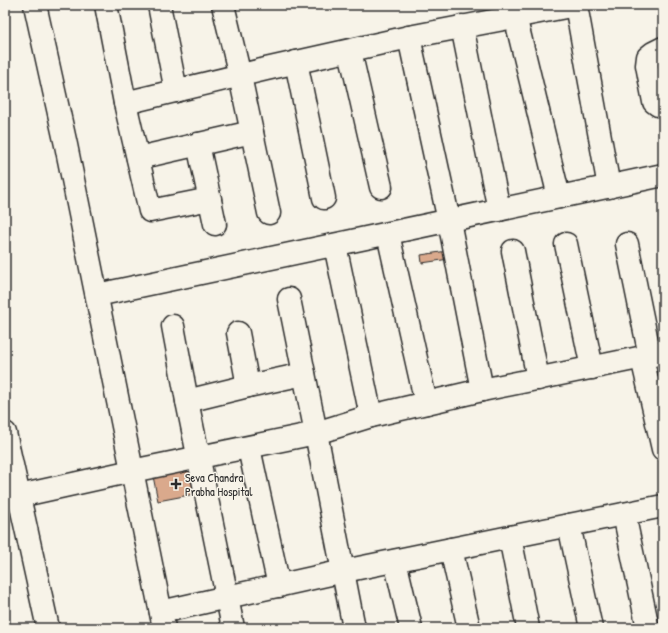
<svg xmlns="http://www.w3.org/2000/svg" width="668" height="633" font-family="'Patrick Hand',sans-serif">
	<rect width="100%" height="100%" fill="#f7f3e8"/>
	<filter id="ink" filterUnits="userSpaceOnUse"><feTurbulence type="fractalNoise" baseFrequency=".025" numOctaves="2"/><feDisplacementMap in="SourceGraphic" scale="8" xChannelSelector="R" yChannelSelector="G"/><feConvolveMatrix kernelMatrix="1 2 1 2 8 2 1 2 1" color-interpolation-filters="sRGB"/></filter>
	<g filter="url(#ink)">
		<!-- building -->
		<g fill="#daa98c" stroke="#2b2b2b">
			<polygon points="447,251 449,259 422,263 421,255"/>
			<polygon points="194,464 200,493 158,501 152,471"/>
		</g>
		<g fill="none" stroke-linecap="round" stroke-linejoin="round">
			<defs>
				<g id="minor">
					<polyline points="35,5 66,145 164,628"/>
					<polyline points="106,5 125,103 150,211 210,199"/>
					<polyline points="159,5 176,91"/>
					<polyline points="223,5 240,76 269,213"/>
					<polyline points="578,5 576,5 609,187"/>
					<polyline points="515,16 559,197"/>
					<polyline points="462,26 499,210"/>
					<polyline points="409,37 449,221 482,390"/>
					<polyline points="663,48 653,53 648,57 647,65 654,102 658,105 663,105"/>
					<polyline points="350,51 381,187"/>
					<polyline points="296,62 324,198"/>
					<polyline points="125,103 266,69 409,37 576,5"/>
					<polyline points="198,144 215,224"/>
					<polyline points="138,158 252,132"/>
					<polyline points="388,234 426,403"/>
					<polyline points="566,244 592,368"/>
					<polyline points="627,244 650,356"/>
					<polyline points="335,245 371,416"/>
					<polyline points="513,251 538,379"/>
					<polyline points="97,295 663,175"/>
					<polyline points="289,299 316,433 371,416 482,390 663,353"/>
					<polyline points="173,326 187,401"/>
					<polyline points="238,333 248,386 187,401 227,597 344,571 510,537 528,628"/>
					<polyline points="642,358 663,449"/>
					<polyline points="248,386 304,374"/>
					<polyline points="5,433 48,628"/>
					<polyline points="249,448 279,586"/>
					<polyline points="19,496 132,471 316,433 354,628"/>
					<polyline points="624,514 648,628"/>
					<polyline points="569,525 591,628"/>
					<polyline points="510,537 663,506"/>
					<polyline points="451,549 469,628"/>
					<polyline points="395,561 411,628"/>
					<polyline points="161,612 227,597 233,628"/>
				</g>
			</defs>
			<!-- minor casing -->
			<use href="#minor" stroke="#2b2b2b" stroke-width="25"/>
			<!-- minor -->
			<use href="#minor" stroke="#f7f3e8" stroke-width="22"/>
		</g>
	</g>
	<!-- markers -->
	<path fill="#2b2b2b" stroke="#f7f3e8" stroke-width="1.5" d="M174 478h4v4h4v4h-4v4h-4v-4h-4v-4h4z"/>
	<g text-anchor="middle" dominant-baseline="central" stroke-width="3" stroke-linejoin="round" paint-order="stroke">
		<!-- poi labels -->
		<g font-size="12" fill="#2b2b2b" stroke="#f7f3e8" text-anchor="start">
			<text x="185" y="477">Seva Chandra<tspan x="185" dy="14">Prabha Hospital</tspan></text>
		</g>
	</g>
	<!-- margin -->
	<rect width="668" height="633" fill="none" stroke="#f7f3e8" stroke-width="20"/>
	<rect x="10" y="10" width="648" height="613" fill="none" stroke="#2b2b2b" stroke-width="1.5" filter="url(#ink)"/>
</svg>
